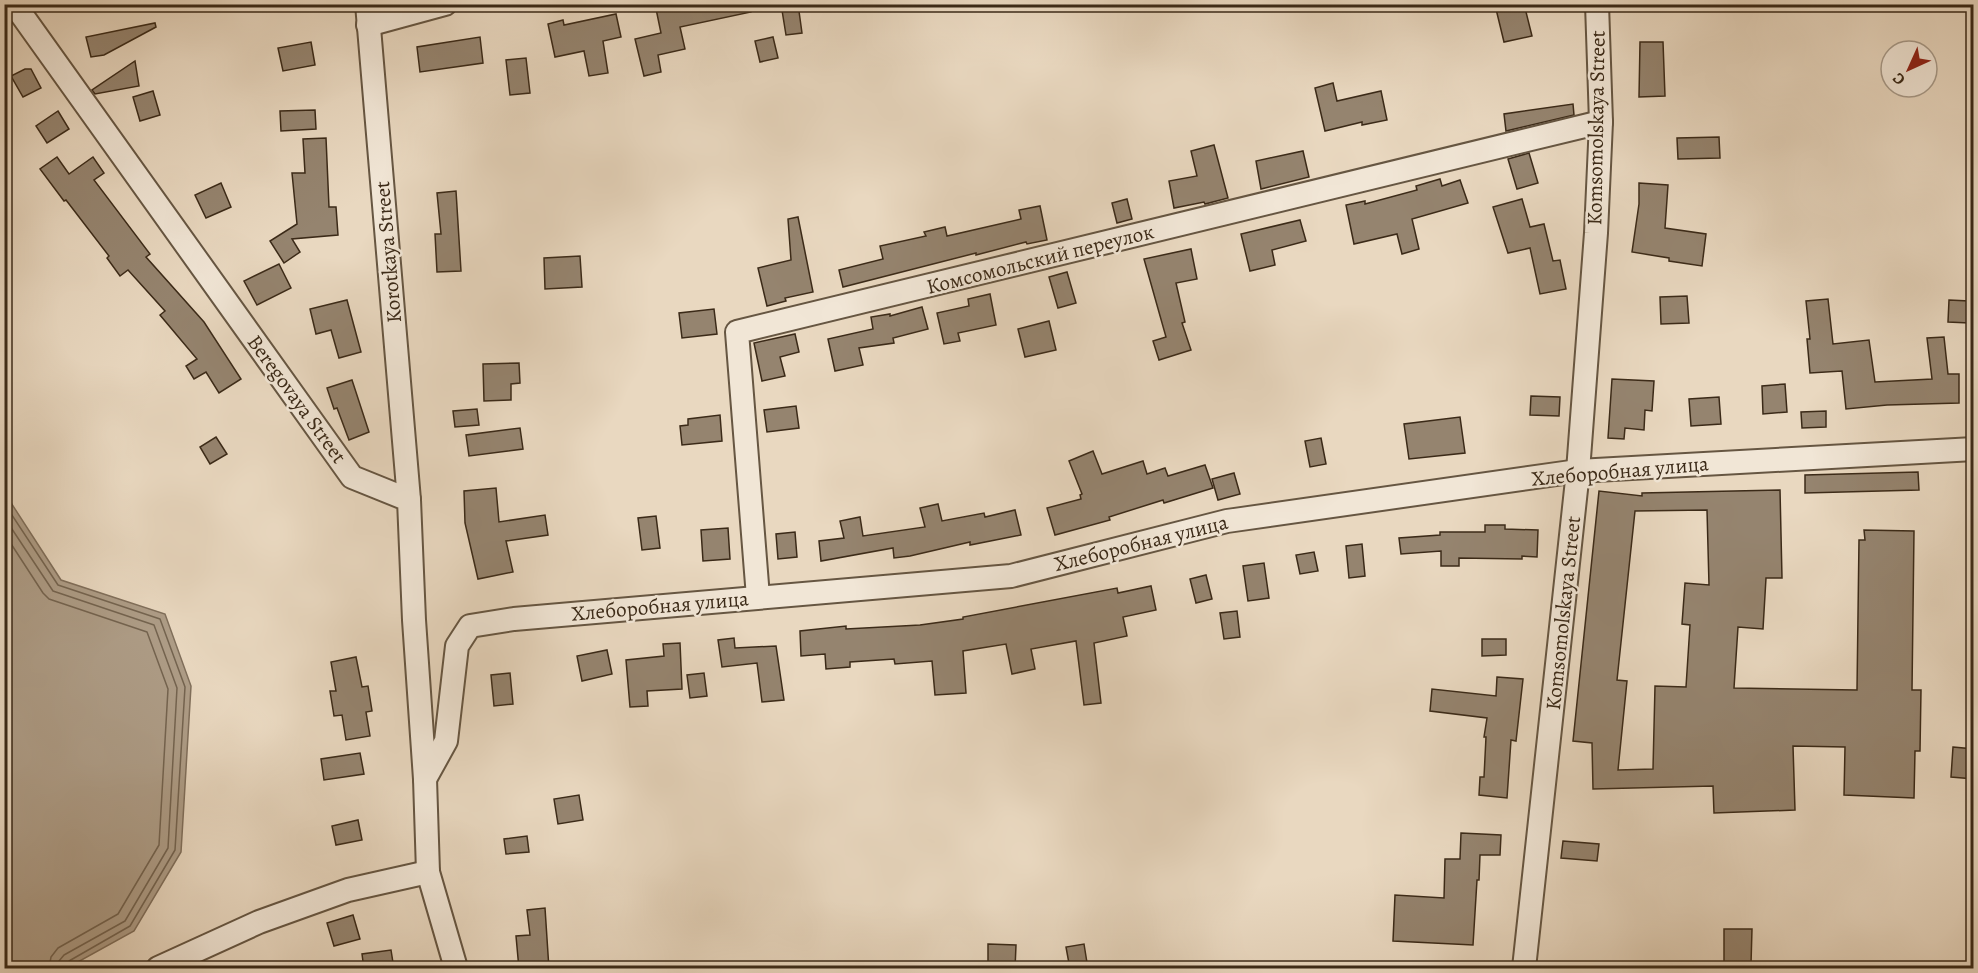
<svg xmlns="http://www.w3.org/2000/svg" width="1978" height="973" font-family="Alegreya,serif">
	<rect width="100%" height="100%" fill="#e9d8c0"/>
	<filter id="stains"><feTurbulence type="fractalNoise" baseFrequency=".00333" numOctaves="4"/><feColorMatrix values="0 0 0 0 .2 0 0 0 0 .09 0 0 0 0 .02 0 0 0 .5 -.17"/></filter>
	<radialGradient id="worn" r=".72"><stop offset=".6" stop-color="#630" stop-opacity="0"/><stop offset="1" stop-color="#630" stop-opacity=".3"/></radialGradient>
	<!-- water -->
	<polygon fill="#ae9d87" stroke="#806f5b" stroke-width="1.5" points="4,492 61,580 165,614 191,686 181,852 134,931 67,968 5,968"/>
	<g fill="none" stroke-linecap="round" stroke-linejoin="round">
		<!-- shore -->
		<g stroke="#746450" stroke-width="1.5">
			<polyline points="4,503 58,585 160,619 185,687 175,850 130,926 69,961 65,968"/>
			<polyline points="4,517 53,591 154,625 177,688 168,848 125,921 64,955 59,961 58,968"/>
			<polyline points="4,533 43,593 49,599 147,632 168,689 159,845 118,914 58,948 51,957 49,968"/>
		</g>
	</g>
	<!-- building -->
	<g fill="#95846f" stroke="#3b2a18" stroke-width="1.5" fill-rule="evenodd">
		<polygon points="655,4 751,4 751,12 680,27 685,49 658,55 661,72 644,76 635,39 661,33"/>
		<polygon points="781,4 798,4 802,33 786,35"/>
		<polygon points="1516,4 1524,4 1532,36 1504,42 1496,9"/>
		<polygon points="616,14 621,37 603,41 608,73 589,76 584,51 555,57 548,24 563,20 564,25"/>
		<polygon points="155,23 156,27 104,55 91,57 86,37"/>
		<polygon points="480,37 483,63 420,72 417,47"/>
		<polygon points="773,37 778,58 760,62 755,41"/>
		<polygon points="311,42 315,65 283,71 278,48"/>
		<polygon points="1640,42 1663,42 1665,96 1639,97"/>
		<polygon points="526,58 530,93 510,95 506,60"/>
		<polygon points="135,61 139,86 95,94 92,90"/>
		<polygon points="25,69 31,69 41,88 23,97 11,76"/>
		<polygon points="1333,83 1337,101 1381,91 1387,120 1362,125 1362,122 1325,131 1315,88"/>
		<polygon points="153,91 160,115 140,121 133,97"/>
		<polygon points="1573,104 1574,115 1506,131 1504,114"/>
		<polygon points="315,110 316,129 281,131 280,111"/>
		<polygon points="58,111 69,129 47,143 36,126"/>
		<polygon points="1719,137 1720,158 1678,159 1677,138"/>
		<polygon points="326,138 329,207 336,207 338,235 292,239 300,252 284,263 270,241 297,224 292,173 305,173 303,139"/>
		<polygon points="1214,145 1228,198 1205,204 1204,202 1174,208 1169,181 1197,176 1191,151"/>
		<polygon points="1303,151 1309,177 1261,189 1256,161"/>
		<polygon points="1529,153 1538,183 1517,189 1508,159"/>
		<polygon points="57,157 69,174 93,157 104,173 94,180 150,254 146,257 204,322 241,379 219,393 206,372 194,379 186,366 197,359 160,315 165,311 128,270 120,276 107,258 109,256 66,200 64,201 40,169"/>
		<polygon points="1440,179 1442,186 1460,180 1468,203 1412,219 1419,249 1402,254 1397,234 1354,244 1346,205 1365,201 1365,204 1417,190 1416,186"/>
		<polygon points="221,183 231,207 206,218 195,195"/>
		<polygon points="1639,183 1668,185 1665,228 1706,234 1702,266 1669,261 1669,258 1632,252 1639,204"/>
		<polygon points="456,191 461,271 437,272 435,234 441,234 437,193"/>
		<polygon points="1127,199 1132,219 1117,223 1112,203"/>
		<polygon points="1522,199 1530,227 1544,224 1553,261 1560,260 1566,289 1540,294 1530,248 1508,253 1493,207"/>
		<polygon points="1040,206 1047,240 1027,244 1026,242 976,255 976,253 843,287 839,270 883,259 880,246 926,236 924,232 945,227 947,236 1021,219 1019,210"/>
		<polygon points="798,217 813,292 785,298 786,301 767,306 758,268 791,260 788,219"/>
		<polygon points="1300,220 1306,241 1272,250 1275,265 1250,271 1241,234"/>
		<polygon points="1191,249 1197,279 1176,283 1185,322 1182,323 1191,350 1159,360 1153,341 1166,337 1144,259"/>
		<polygon points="580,256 582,287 545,289 544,258"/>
		<polygon points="279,264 291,288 257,305 244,281"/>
		<polygon points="1067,272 1076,303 1058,308 1049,277"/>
		<polygon points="990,294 996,325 958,333 960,341 944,344 937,313 969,306 968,299"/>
		<polygon points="1687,296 1689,323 1661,324 1660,297"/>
		<polygon points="1828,299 1833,344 1869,340 1875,382 1932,379 1927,338 1944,337 1948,374 1959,374 1959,403 1887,405 1846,409 1842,371 1810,373 1807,339 1810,339 1806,301"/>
		<polygon points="347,300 361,352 339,358 331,330 316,334 310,309"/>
		<polygon points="1949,300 1969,301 1969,323 1948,322"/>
		<polygon points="922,307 928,329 893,338 894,343 859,348 863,365 835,371 828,339 873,329 871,317 890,314 890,316"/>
		<polygon points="714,309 717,334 682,338 679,313"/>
		<polygon points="1049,321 1056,350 1025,357 1018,329"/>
		<polygon points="795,334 799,352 780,357 785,376 762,381 754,343"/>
		<polygon points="519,363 520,383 511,384 511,400 484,401 483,364"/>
		<polygon points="1612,379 1654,381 1652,411 1645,410 1644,430 1625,428 1624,439 1608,438"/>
		<polygon points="352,380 369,432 349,440 337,408 334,409 327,388"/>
		<polygon points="1785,384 1787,412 1763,414 1762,386"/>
		<polygon points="1531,396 1560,397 1559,416 1530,415"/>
		<polygon points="1719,397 1721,424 1691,426 1689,399"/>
		<polygon points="796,406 799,428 767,432 764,410"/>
		<polygon points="477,409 479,425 455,427 453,411"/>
		<polygon points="1826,411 1826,427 1802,428 1801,412"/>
		<polygon points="720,415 722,441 682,445 680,426 688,425 688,419"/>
		<polygon points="1460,417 1465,453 1409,459 1404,424"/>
		<polygon points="520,428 523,449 469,456 466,435"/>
		<polygon points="216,437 227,454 210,464 200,447"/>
		<polygon points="1321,438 1326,464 1310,467 1305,441"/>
		<polygon points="1093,451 1102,474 1143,461 1147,474 1165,468 1168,476 1205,465 1213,488 1164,503 1163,500 1109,517 1110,520 1055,535 1047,508 1081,499 1080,495 1082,494 1069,461"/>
		<polygon points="1918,472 1919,490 1805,493 1805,475"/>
		<polygon points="1234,473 1240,494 1218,500 1212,479"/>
		<polygon points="496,488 499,522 545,515 548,535 506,541 513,572 478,579 465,523 464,491"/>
		<path d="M1780 490 1782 578H1766L1763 629 1738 627 1734 688 1857 690 1859 540H1865L1864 530 1914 531 1912 690H1921L1920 751H1915L1914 798 1844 795 1845 747 1793 746 1795 810 1714 813 1713 786 1593 789 1592 743 1573 741 1599 491 1642 496V493ZM1707 510 1709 585 1685 583 1682 624 1690 625 1686 687 1655 686 1653 769 1618 770 1627 681 1617 680 1635 511Z"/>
		<polygon points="938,504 942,521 984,513 985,517 1015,510 1021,535 970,545 970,542 910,556 894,558 893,548 821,561 819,541 844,538 840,521 860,517 863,536 925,527 920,508"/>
		<polygon points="656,516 660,548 642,550 638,518"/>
		<polygon points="1485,525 1505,525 1505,529 1538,530 1537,557 1522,556 1522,559 1459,558 1459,566 1441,566 1441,551 1401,554 1399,538 1440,535 1440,532 1485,532"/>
		<polygon points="728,528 730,559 703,561 701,530"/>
		<polygon points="795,532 797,557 778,559 776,534"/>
		<polygon points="1362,544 1365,576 1349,578 1346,546"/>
		<polygon points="1314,552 1318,571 1300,574 1296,555"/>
		<polygon points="1264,563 1269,598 1248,601 1243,566"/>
		<polygon points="1206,575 1212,599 1196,603 1190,579"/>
		<polygon points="1151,586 1156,610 1123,617 1127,636 1094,643 1101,703 1084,705 1076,641 1031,649 1035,669 1012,674 1006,644 963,651 966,693 935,695 932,661 895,664 894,659 850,662 850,667 826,669 825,654 801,656 800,631 846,626 846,629 920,625 963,619 963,617 1117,588 1118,593"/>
		<polygon points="1237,611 1240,637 1224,639 1220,613"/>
		<polygon points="734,638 735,648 776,646 784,700 762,702 757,663 722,667 718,640"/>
		<polygon points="1482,639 1506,639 1506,655 1482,656"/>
		<polygon points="680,643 682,689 647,691 648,706 630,707 626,660 664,656 663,644"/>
		<polygon points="607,650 612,674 582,681 577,656"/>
		<polygon points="356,657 362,687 368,686 372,711 366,712 370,736 346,740 342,715 334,716 330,691 336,691 331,662"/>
		<polygon points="510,673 513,704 494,706 491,675"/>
		<polygon points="704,673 707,696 690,698 687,675"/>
		<polygon points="1497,677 1523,679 1516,741 1511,740 1507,798 1479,795 1480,777 1484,777 1486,737 1484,737 1487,718 1430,711 1432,689 1496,696"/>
		<polygon points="1953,747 1974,749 1974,779 1951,777"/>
		<polygon points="360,753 364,774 324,780 321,759"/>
		<polygon points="579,795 583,820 558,824 554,799"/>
		<polygon points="358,820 362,840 336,845 332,826"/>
		<polygon points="1461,833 1501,835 1500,855 1480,855 1479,880 1477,880 1473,945 1393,941 1395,895 1444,898 1445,859 1460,859"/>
		<polygon points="527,836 529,852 506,854 504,839"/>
		<polygon points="1563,841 1599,844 1597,861 1561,858"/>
		<polygon points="545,908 549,969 519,969 516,936 530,935 527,910"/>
		<polygon points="353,915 360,939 334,946 327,923"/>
		<polygon points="1724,929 1752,929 1751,964 1724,963"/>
		<polygon points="988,944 1016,945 1015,969 988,969"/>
		<polygon points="1084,944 1088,969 1070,969 1066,947"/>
		<polygon points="391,950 394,969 364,969 362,954"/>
	</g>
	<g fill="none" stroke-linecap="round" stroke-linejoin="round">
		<defs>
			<g id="minor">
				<polyline points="14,4 352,477 409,500 414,620 425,779 428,872 456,968"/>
				<polyline points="367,4 409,500"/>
				<polyline points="368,25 445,4"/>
				<polyline points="758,597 737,332 1601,122"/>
				<polyline points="425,779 446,741 457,646 470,626 514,619 1011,576 1227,521 1578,471 1974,449"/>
				<polyline points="158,968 259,922 348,890 428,872"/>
				<polyline points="1524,968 1578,471 1596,233 1601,122 1597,4"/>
			</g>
		</defs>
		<!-- minor casing -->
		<use href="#minor" stroke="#665642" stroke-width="26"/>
		<!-- minor -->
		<use href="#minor" stroke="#f1e6d6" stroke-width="22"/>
	</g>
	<g text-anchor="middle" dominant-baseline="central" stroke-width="5" stroke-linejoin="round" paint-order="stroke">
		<!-- street labels -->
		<g font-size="21" fill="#3b2a18" stroke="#f1e6d6">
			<text transform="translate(1596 128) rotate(-89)">Komsomolskaya Street</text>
			<text transform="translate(388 252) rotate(-95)">Korotkaya Street</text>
			<text transform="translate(1040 259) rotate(-14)">Комсомольский переулок</text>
			<text transform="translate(297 399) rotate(54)">Beregovaya Street</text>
			<text transform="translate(1620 471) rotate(-5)">Хлеборобная улица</text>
			<text transform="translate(1141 543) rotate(-14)">Хлеборобная улица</text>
			<text transform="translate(660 606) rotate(-5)">Хлеборобная улица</text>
			<text transform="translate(1563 613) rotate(-84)">Komsomolskaya Street</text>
		</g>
	</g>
	<!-- margin -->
	<rect width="1978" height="973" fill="none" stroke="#e9d8c0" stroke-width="24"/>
	<rect x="6" y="6" width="1966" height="961" fill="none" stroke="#3b2a18" stroke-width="3"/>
	<rect x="12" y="12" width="1954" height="949" fill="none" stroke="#3b2a18" stroke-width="1.5"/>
	<!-- north arrow -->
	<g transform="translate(1909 69) rotate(225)"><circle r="28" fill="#f1e6d6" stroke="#a89b8a" stroke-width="1.5"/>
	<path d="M0-4.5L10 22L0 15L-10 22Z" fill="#8f2418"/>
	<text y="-9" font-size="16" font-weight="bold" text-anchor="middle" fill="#3b2a18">С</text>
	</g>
	<rect width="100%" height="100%" filter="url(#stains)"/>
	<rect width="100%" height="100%" fill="url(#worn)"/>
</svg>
